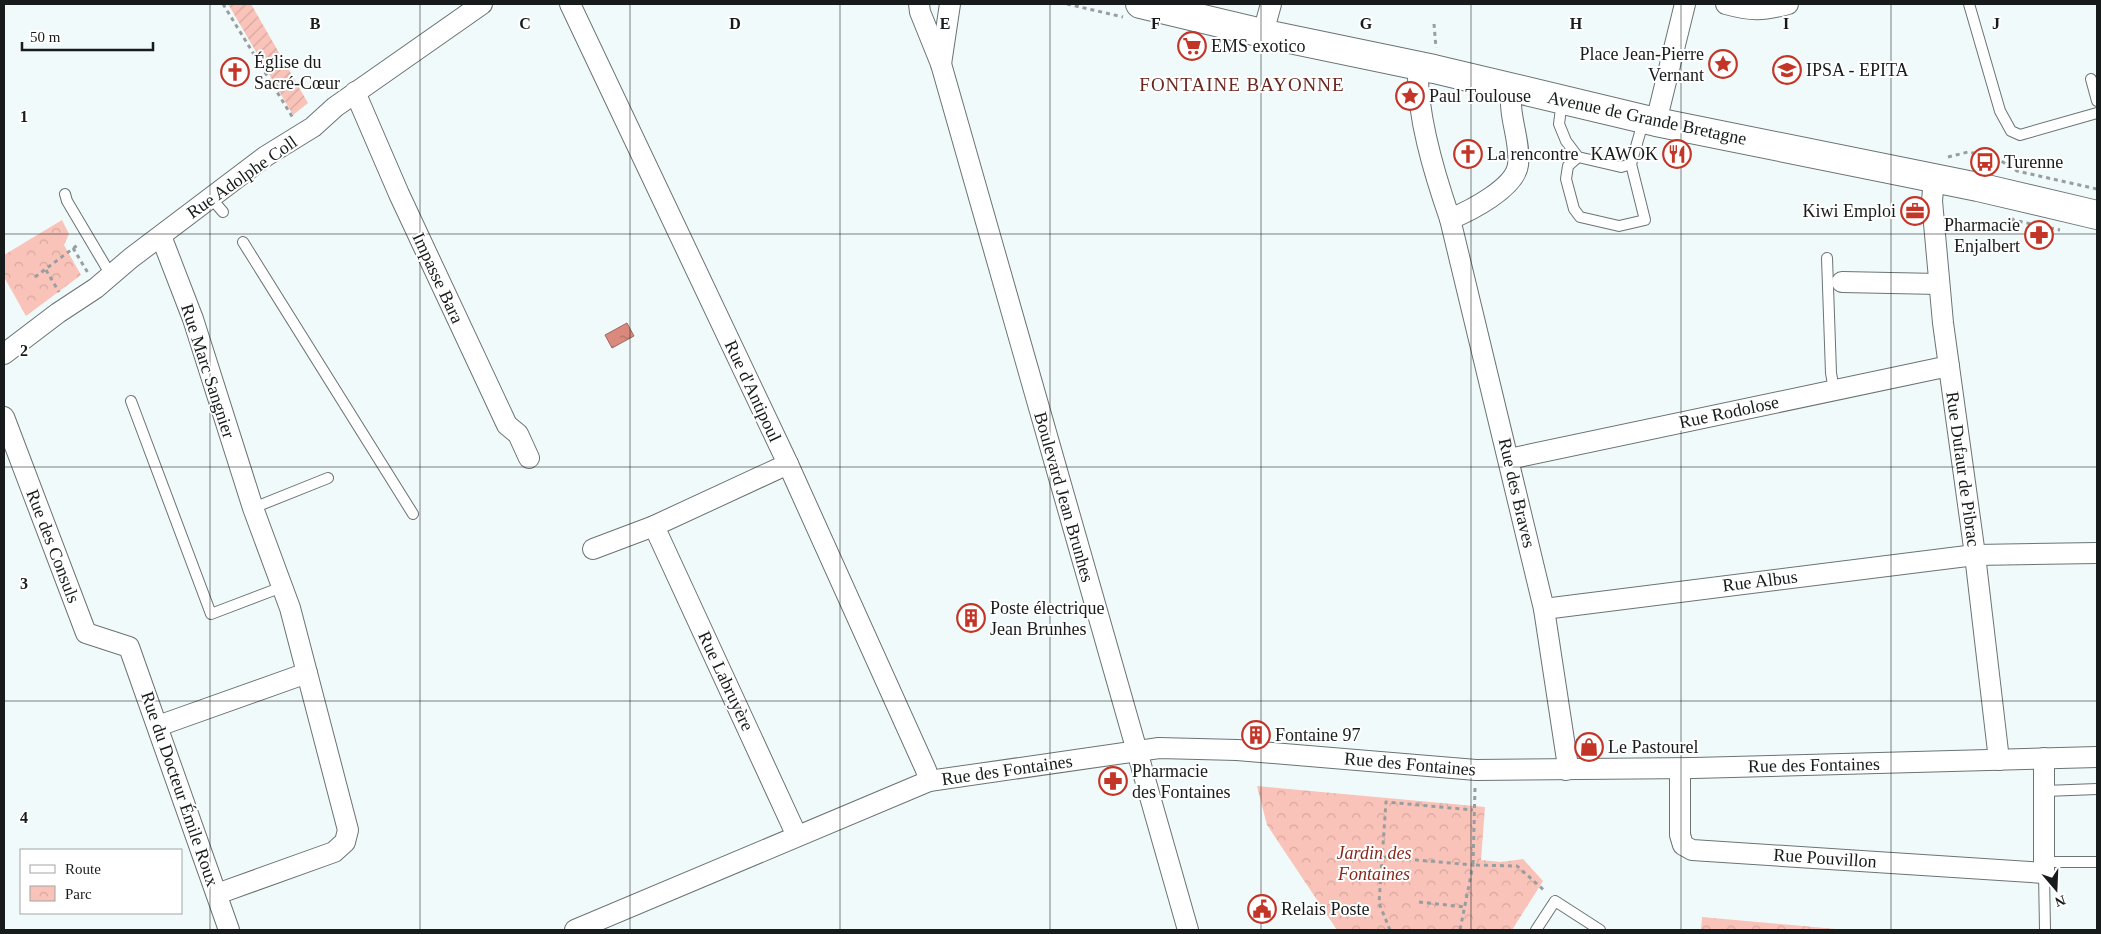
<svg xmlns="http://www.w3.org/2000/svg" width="2101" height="934" font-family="Georgia,serif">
	<defs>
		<pattern id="park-crowns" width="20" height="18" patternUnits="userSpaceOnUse" patternTransform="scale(1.25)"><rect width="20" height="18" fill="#fac3b9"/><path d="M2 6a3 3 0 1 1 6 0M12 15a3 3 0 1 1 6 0" fill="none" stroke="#d6a79e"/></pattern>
		<pattern id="garden-furrows" width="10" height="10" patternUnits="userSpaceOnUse" patternTransform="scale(1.25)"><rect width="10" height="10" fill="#fac3b9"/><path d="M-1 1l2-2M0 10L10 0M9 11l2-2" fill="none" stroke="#d6a79e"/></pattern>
		<pattern id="water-ripples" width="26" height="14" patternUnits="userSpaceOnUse" patternTransform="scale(1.25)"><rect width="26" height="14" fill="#da897c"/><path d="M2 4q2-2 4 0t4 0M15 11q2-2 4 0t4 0" fill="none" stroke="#b06f65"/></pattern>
	</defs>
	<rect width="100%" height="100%" fill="#f1fafb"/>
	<!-- park -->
	<g fill="url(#park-crowns)">
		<polygon points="62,220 69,234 64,245 81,275 26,316 4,277 4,255"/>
		<polygon points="1257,786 1485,807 1481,860 1501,862 1523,859 1543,881 1512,930 1337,930 1267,825"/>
		<polygon points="1702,917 1847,930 1701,930"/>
	</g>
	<!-- garden -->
	<polygon fill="url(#garden-furrows)" points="228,4 251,4 308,103 293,115"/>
	<!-- water -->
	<polygon fill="url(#water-ripples)" stroke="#a0685f" points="627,323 634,336 612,348 605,335"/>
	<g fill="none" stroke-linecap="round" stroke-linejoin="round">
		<defs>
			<g id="service">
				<polyline points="1969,4 2000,111 2011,131 2020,135 2097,113"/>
				<polyline points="2091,79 2097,101"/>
				<polyline points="1562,101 1559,124 1566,141 1578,157 1621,167 1631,164 1644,119"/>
				<polyline points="1578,157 1568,166 1566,179 1574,209 1580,217 1619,226 1645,220 1631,164"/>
				<polyline points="65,194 67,201 112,277"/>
				<polyline points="211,198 223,212"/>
				<polyline points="243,242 413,514"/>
				<polyline points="1827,258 1831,373 1834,390"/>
				<polyline points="131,401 211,614 282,587"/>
				<polyline points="253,508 328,478"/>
				<polyline points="2045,791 2097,789"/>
				<polyline points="2044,862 2097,862"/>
				<polyline points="2044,873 2045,930"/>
				<polyline points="1536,930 1555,901 1600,930"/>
			</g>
			<g id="minor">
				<polyline points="570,4 788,464 926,770 929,781"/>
				<polyline points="919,4 920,12 941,64 1188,930"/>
				<path d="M1726 4C1751 11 1763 11 1788 4"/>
				<polyline points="1263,33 1271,4"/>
				<polyline points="941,64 950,4"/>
				<path d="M1418 66C1416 114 1434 173 1450 219L1544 609 1567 760 1566 770"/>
				<polyline points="355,92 399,194 507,425 518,434 529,458"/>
				<polyline points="1656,122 1685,4"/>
				<polyline points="1934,178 1932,201 1943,323 1975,555 1999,760"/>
				<path d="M1450 219C1470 211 1515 188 1518 165 1521 139 1507 116 1512 88"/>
				<polyline points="161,236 193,319 253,508 290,608 348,830 345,842 334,852 217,894"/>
				<polyline points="1842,282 1939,284"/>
				<polyline points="4,354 58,313 96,288 131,258 266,156 313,127 335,107 482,4"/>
				<polyline points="4,417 86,633 129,647 229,930"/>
				<polyline points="1509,459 1949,366"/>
				<polyline points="788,464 654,526 797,836"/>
				<polyline points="593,549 654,526"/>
				<polyline points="1544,609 1975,555 2097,553"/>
				<polyline points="158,726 307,673"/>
				<polyline points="1680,769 1680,835 1683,845 1692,850 2044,873 2044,758"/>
				<polyline points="575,930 929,781 1159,748 1237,750 1476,770 1694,768 2097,757"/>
			</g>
			<polyline id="secondary" points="1140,4 1270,35 1434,69 1656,122 1978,187 2097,215"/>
		</defs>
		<!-- service casing -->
		<use href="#service" stroke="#6b7373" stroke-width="12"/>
		<!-- minor casing -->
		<use href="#minor" stroke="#6b7373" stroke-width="22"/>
		<!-- secondary casing -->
		<use href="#secondary" stroke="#6b7373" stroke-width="30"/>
		<!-- path -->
		<g stroke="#989e9f" stroke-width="3" stroke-dasharray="4 4" stroke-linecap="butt">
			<polyline points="223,4 293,118"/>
			<polyline points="1067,4 1123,17"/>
			<polyline points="1434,24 1436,48"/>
			<polyline points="1948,157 1968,152 1995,157 2017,171 2097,189"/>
			<polyline points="2012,218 2013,220 2060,230"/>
			<polyline points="73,248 88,273"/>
			<polyline points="46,270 59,292"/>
			<polyline points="35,277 79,244"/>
			<polyline points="1475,788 1473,865 1517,866 1546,892"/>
			<polyline points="1383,857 1473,865 1460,930"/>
			<polyline points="1419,902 1465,907"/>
			<polyline points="1390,930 1379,903 1386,802 1473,810"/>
		</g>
		<!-- service -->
		<use href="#service" stroke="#fff" stroke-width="10"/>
		<!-- minor -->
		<use href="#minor" stroke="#fff" stroke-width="20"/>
		<!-- secondary -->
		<use href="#secondary" stroke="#fff" stroke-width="28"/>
	</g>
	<!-- grid -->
	<path fill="none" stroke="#181b1b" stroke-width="1" stroke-opacity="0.55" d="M210 4V930M420 4V930M630 4V930M840 4V930M1050 4V930M1261 4V930M1471 4V930M1681 4V930M1891 4V930M4 234H2097M4 467H2097M4 701H2097"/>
	<!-- icons -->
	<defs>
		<symbol id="supermarket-ring" viewBox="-11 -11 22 22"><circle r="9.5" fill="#fff" stroke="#c23527" stroke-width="1.5"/><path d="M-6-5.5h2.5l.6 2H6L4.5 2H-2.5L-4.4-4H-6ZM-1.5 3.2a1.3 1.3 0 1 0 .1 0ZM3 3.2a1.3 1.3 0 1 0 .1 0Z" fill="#c23527"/></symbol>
		<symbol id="sight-ring" viewBox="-11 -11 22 22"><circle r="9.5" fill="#fff" stroke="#c23527" stroke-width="1.5"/><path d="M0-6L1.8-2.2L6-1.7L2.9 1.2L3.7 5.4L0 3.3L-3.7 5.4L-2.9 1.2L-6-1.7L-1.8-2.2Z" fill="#c23527"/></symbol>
		<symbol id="university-ring" viewBox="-11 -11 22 22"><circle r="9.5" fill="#fff" stroke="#c23527" stroke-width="1.5"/><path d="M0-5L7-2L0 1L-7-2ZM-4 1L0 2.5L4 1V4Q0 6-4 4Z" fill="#c23527"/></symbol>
		<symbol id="church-ring" viewBox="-11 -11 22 22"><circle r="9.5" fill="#fff" stroke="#c23527" stroke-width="1.5"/><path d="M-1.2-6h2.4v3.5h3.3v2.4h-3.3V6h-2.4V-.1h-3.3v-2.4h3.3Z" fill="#c23527"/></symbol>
		<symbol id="restaurant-ring" viewBox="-11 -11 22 22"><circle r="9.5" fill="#fff" stroke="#c23527" stroke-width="1.5"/><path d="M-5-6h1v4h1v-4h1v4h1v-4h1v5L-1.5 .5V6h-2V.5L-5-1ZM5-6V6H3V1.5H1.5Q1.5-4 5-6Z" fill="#c23527"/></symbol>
		<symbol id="bus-ring" viewBox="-11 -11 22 22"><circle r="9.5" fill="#fff" stroke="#c23527" stroke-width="1.5"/><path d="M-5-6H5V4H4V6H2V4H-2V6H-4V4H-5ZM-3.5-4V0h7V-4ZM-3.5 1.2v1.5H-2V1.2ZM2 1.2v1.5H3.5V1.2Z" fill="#c23527"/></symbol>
		<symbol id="office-ring" viewBox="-11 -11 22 22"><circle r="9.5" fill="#fff" stroke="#c23527" stroke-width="1.5"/><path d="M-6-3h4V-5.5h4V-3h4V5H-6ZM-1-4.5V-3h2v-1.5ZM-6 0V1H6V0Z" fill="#c23527"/></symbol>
		<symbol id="pharmacy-ring" viewBox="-11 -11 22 22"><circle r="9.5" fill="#fff" stroke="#c23527" stroke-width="1.5"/><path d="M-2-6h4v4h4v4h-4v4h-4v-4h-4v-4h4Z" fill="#c23527"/></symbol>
		<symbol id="building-ring" viewBox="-11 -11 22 22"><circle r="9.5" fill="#fff" stroke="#c23527" stroke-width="1.5"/><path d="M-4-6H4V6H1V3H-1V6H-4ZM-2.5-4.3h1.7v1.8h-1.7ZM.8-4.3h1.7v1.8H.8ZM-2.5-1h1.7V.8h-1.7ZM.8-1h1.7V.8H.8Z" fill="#c23527"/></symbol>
		<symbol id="shop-ring" viewBox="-11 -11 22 22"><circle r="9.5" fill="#fff" stroke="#c23527" stroke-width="1.5"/><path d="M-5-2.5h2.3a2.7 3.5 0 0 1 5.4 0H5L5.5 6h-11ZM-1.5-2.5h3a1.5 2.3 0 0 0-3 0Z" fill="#c23527"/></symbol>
		<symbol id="civic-ring" viewBox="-11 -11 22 22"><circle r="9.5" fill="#fff" stroke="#c23527" stroke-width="1.5"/><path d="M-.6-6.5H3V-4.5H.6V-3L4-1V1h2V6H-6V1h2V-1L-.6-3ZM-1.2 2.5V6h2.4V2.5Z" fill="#c23527"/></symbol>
	</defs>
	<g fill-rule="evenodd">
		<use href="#supermarket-ring" x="1176" y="30" width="32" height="32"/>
		<use href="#sight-ring" x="1707" y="48" width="32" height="32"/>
		<use href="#university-ring" x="1771" y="54" width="32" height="32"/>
		<use href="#church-ring" x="219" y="56" width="32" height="32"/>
		<use href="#sight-ring" x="1394" y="80" width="32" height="32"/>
		<use href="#church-ring" x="1452" y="138" width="32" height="32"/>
		<use href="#restaurant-ring" x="1661" y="138" width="32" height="32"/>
		<use href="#bus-ring" x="1969" y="146" width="32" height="32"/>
		<use href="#office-ring" x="1899" y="195" width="32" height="32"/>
		<use href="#pharmacy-ring" x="2023" y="219" width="32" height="32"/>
		<use href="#building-ring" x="955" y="602" width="32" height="32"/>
		<use href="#building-ring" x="1240" y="719" width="32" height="32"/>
		<use href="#shop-ring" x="1573" y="731" width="32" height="32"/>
		<use href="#pharmacy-ring" x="1097" y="765" width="32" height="32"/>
		<use href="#civic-ring" x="1246" y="893" width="32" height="32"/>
	</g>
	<g text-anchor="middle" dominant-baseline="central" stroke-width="4" stroke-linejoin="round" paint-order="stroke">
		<!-- poi labels -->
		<g font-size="18" fill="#181b1b" stroke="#fff" text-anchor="start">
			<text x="1211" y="46">EMS exotico</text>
			<text x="1704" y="54" text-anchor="end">Place Jean-Pierre<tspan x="1704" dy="21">Vernant</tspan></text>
			<text x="254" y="62">Église du<tspan x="254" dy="21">Sacré-Cœur</tspan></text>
			<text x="1806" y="70">IPSA - EPITA</text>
			<text x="1429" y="96">Paul Toulouse</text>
			<text x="1487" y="154">La rencontre</text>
			<text x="1658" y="154" text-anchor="end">KAWOK</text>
			<text x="2004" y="162">Turenne</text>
			<text x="1896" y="211" text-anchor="end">Kiwi Emploi</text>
			<text x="2020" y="225" text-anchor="end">Pharmacie<tspan x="2020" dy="21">Enjalbert</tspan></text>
			<text x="990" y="608">Poste électrique<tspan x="990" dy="21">Jean Brunhes</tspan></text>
			<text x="1275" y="735">Fontaine 97</text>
			<text x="1608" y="747">Le Pastourel</text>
			<text x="1132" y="771">Pharmacie<tspan x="1132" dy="21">des Fontaines</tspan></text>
			<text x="1281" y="909">Relais Poste</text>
		</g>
		<!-- street labels -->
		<g font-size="18" fill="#181b1b" stroke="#fff">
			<text transform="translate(1647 118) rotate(12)">Avenue de Grande Bretagne</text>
			<text transform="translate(242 177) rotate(-35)">Rue Adolphe Coll</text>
			<text transform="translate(438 278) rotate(65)">Impasse Bara</text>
			<text transform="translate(208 371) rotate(72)">Rue Marc Sangnier</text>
			<text transform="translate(753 391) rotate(65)">Rue d'Antipoul</text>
			<text transform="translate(1729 412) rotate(-12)">Rue Rodolose</text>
			<text transform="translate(1963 469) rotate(82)">Rue Dufaur de Pibrac</text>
			<text transform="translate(1517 493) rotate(77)">Rue des Braves</text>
			<text transform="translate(1064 497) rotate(74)">Boulevard Jean Brunhes</text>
			<text transform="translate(53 546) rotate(69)">Rue des Consuls</text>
			<text transform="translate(1760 581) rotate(-7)">Rue Albus</text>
			<text transform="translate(726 681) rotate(65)">Rue Labruyère</text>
			<text transform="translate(1410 764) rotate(5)">Rue des Fontaines</text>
			<text transform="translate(1814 765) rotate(-1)">Rue des Fontaines</text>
			<text transform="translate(1007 770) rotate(-8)">Rue des Fontaines</text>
			<text transform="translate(180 789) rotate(71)">Rue du Docteur Émile Roux</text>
			<text transform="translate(1825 858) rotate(4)">Rue Pouvillon</text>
		</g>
		<!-- park labels -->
		<g font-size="18" font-style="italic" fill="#87281d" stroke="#fff">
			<text x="1374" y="853">Jardin des<tspan x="1374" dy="21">Fontaines</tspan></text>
		</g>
		<!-- neighbourhood labels -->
		<g font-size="19" letter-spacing="1" fill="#6a261d" stroke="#fff">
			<text x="1242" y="84">FONTAINE BAYONNE</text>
		</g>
	</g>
	<g font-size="16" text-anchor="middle" font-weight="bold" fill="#181b1b" stroke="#fff" stroke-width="4" stroke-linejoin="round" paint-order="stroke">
		<text x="315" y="29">B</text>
		<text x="525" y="29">C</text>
		<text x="735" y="29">D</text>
		<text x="945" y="29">E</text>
		<text x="1156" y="29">F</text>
		<text x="1366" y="29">G</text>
		<text x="1576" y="29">H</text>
		<text x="1786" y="29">I</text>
		<text x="1996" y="29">J</text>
		<text x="24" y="122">1</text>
		<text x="24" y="356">2</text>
		<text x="24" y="589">3</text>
		<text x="24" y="823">4</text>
	</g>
	<!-- border -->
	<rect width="2101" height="934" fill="none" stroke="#181b1b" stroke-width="10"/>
	<!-- legend -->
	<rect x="20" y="849" width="162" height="65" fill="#ffffff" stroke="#a3a4a4"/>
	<rect x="30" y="865" width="25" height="8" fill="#ffffff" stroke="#a3a4a4"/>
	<text x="65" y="874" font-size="15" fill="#181b1b">Route</text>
	<rect x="30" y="886" width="25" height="15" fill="url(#park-crowns)" stroke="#a3a4a4"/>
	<text x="65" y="899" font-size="15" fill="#181b1b">Parc</text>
	<!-- north arrow -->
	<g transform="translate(2056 889) rotate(161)" stroke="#ffffff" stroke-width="4" paint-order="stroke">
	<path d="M0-4L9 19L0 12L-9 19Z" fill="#181b1b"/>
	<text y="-8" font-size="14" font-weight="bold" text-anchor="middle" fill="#181b1b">N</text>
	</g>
	<!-- scale -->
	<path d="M22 42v8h131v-8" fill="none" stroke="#181b1b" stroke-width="2.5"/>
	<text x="30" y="42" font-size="15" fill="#181b1b" stroke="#ffffff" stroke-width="4" paint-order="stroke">50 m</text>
</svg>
